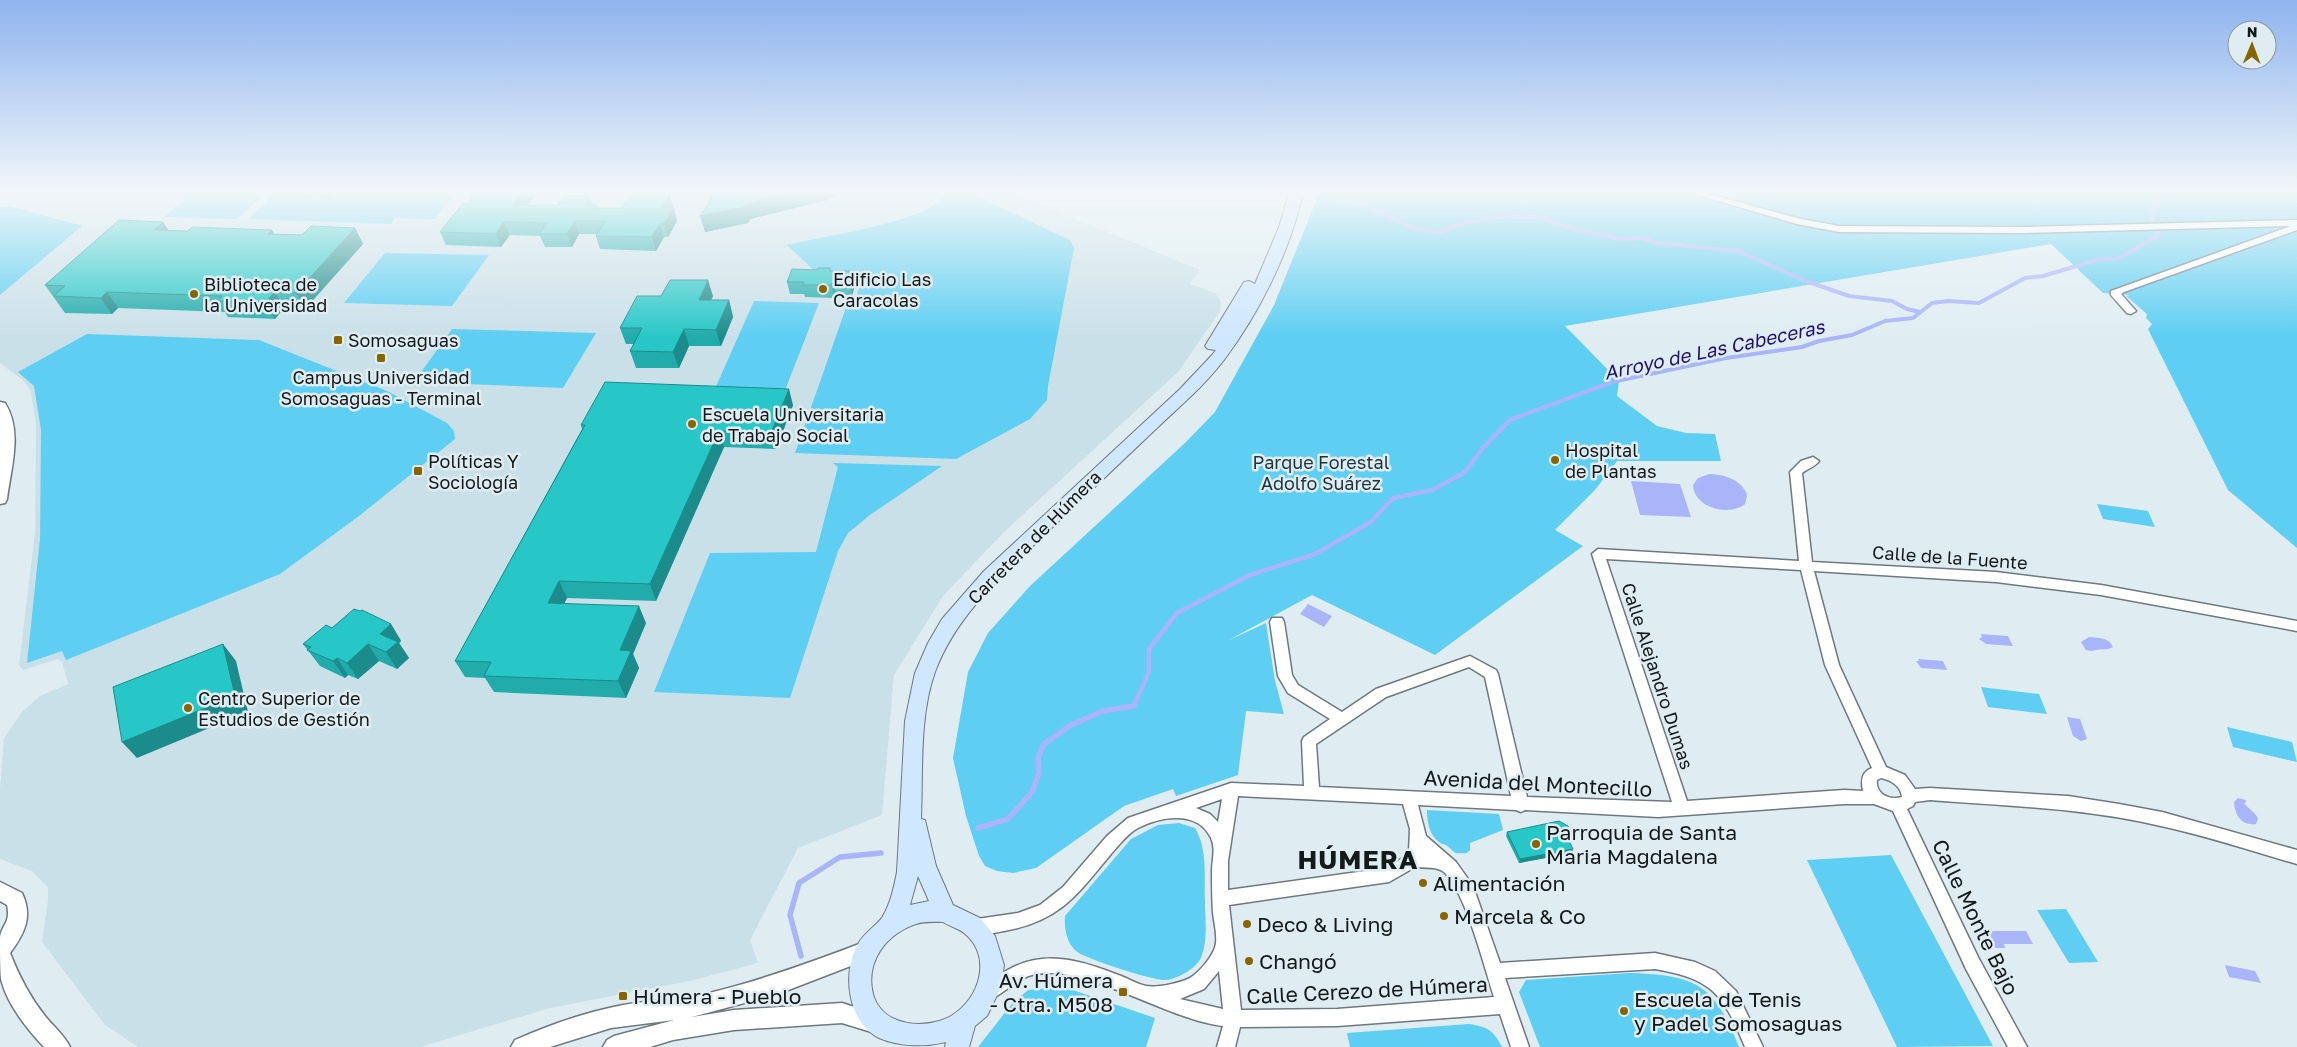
<svg xmlns="http://www.w3.org/2000/svg" width="2297" height="1047" font-family="'Golos Text',sans-serif">
	<rect width="100%" height="100%" fill="#dfedf2"/>
	<!-- built -->
	<polygon fill="#cae0e8" points="16,191 1008,191 1200,270 1190,284 1215,293 1221,302 1220,311 1179,371 1003,533 943,596 894,675 882,815 798,848 750,940 758,963 690,981 550,1008 420,1047 138,1047 105,1025 42,942 48,900 48,888 32,871 0,859 0,788 4,738 22,712 40,696 68,684 62,662 58,659 23,670 19,665 35,532 36,424 31,392 24,381 0,363 0,195"/>
	<!-- green -->
	<g fill="#5ecef2">
		<polygon points="193,191 267,191 237,219 164,217"/>
		<polygon points="277,191 312,191 307,197 311,197 309,199 318,200 320,198 330,198 337,191 442,191 453,197 434,219 395,218 391,224 248,219"/>
		<polygon points="1320,191 2297,191 2297,548 2228,490 2148,329 2152,324 2146,318 2147,314 2126,296 2130,295 2103,293 2051,244 1565,326 1619,381 1617,396 1657,426 1686,433 1715,434 1721,461 1617,461 1595,490 1555,530 1583,546 1435,655 1312,595 1227,641 1266,623 1275,681 1284,714 1246,711 1238,775 1176,796 1173,789 1124,806 1036,868 1013,873 997,871 985,866 979,856 966,816 953,758 968,672 988,633 1030,586 1186,442 1215,412 1274,305"/>
		<path d="M955 192H968L1070 240 1074 248 1048 386 1047 400 1030 419 956 459 795 453 848 302H855L862 277 819 275 787 245C830 235 877 229 919 213 933 208 942 197 955 192Z"/>
		<polygon points="9,206 82,226 0,295 0,207"/>
		<polygon points="385,253 489,255 452,306 344,303"/>
		<polygon points="754,301 819,303 784,393 714,391"/>
		<polygon points="452,329 596,333 563,388 414,382"/>
		<polygon points="87,334 259,340 387,391 447,423 454,431 455,439 359,516 280,574 66,660 62,651 27,663 40,539 41,430 34,386 18,372"/>
		<polygon points="833,463 942,466 870,515 848,533 838,551 790,698 654,692 710,553 816,552 838,467"/>
		<polygon points="2097,504 2148,511 2155,527 2103,519"/>
		<polygon points="1981,687 2039,694 2047,714 1988,707"/>
		<polygon points="2227,727 2292,742 2297,762 2233,747"/>
		<path d="M1427 810 1499 814 1503 830 1470 843V850L1467 853C1451 854 1457 853 1446 845 1444 844 1441 844 1439 842 1429 835 1427 821 1427 810Z"/>
		<path d="M1179 823 1195 828C1208 850 1204 877 1205 902 1205 918 1208 939 1202 955 1199 967 1178 979 1166 980 1154 981 1090 960 1079 953 1067 946 1064 929 1065 916L1131 839 1158 825Z"/>
		<polygon points="1891,855 1993,1046 1897,1047 1807,860"/>
		<polygon points="2066,909 2098,962 2069,963 2037,910"/>
		<path d="M1629 973C1696 975 1714 984 1739 1047H1540L1519 992 1526 980Z"/>
		<polygon points="1064,987 1155,1018 1146,1047 978,1047 1011,1005 1028,990"/>
		<path d="M1469 1024C1488 1027 1493 1030 1502 1047H1350L1347 1033Z"/>
	</g>
	<!-- water -->
	<g fill="#aab4f9">
		<path d="M1709 474C1724 474 1742 480 1747 495L1745 504C1729 517 1694 508 1693 485L1698 478Z"/>
		<polygon points="1631,481 1680,484 1691,517 1640,515"/>
		<polygon points="1308,604 1332,616 1324,627 1300,614"/>
		<polygon points="1981,634 2008,636 2013,646 1986,644 1979,639 1982,637"/>
		<path d="M2089 637C2098 638 2109 637 2113 647 2106 651 2099 648 2092 651L2086 650 2081 642Z"/>
		<polygon points="1918,659 1943,661 1947,670 1921,668 1916,661 1919,661"/>
		<polygon points="2067,717 2080,719 2087,739 2081,741 2073,736"/>
		<path d="M2238 798 2246 800V802L2244 803C2248 809 2256 812 2258 819L2256 824C2241 826 2235 815 2234 802Z"/>
		<polygon points="1988,931 2026,931 2033,944 2004,944 2005,948 1995,948"/>
		<polygon points="2225,965 2255,971 2261,983 2229,977"/>
	</g>
	<g fill="none" stroke-linecap="round" stroke-linejoin="round">
		<!-- stream-far2 -->
		<g stroke="#aab4f9" stroke-width="4">
			<polyline points="1341,201 1365,205 1415,229 1439,232 1461,224 1499,216 1537,217 1573,229 1619,239 1640,238 1658,243 1738,251 1803,280 1849,296 1892,301 1907,309 1920,312"/>
			<path d="M1515 418 1612 382 1726 358 1802 347 1819 341 1852 335 1885 321 1913 318 1932 303 1948 301 1979 303 2025 278 2043 276 2097 260 2118 259 2159 235C2148 215 2152 214 2160 194L2169 191"/>
		</g>
		<!-- stream-far1 -->
		<polyline stroke="#aab4f9" stroke-width="4.5" points="1137,699 1149,671 1149,649 1177,613 1250,575 1315,554 1371,522 1393,498 1432,490 1464,473 1482,449 1510,420 1518,417"/>
		<!-- stream -->
		<g stroke="#aab4f9" stroke-width="5.5">
			<polyline points="978,828 1008,819 1032,792 1039,773 1038,758 1044,744 1071,725 1103,711 1134,706 1137,698"/>
			<polyline points="801,956 790,915 799,883 840,857 881,853"/>
		</g>
		<defs>
			<g id="minor">
				<polygon points="1684,191 1698,191 1801,219 1839,226 2021,227 2297,220 2297,230 2124,292 2121,294 2136,311 2131,314 2127,313 2111,295 2111,291 2291,226 2021,233 1839,232 1797,224"/>
				<path d="M1813 457 1819 461C1816 466 1807 469 1802 473L1812 562 1996 572 2101 585 2297 621V631L2101 595 1996 582 1814 571 1839 665 1886 767 1905 775 1915 789 1930 788 2068 796 2119 804 2162 812 2297 850V864C2252 851 2207 836 2161 826 2085 808 2008 806 1930 800L1915 802 1913 806 1907 809 1978 957 2027 1047H2008L1966 969 1893 811 1874 804H1844L1658 817 1525 810 1521 812 1516 810 1418 805 1426 836 1456 862 1473 886 1500 963 1655 953 1695 962 1715 971 1736 991 1763 1047H1745C1723 994 1713 979 1655 969L1505 978 1529 1047H1511L1500 1014 1337 1026 1240 1027 1235 1047H1217L1223 1026C1168 1020 1082 962 1032 975 1016 979 1004 994 989 1000L983 998 980 992C985 982 997 976 1006 971 1044 948 1083 961 1121 976 1129 979 1137 984 1146 986 1156 988 1184 983 1193 976 1201 970 1215 954 1216 943 1217 933 1214 922 1213 913 1212 899 1212 885 1212 871 1212 860 1216 849 1211 838 1198 810 1161 816 1138 828 1128 833 1119 845 1111 854 1077 895 1060 921 1004 931 994 933 981 936 971 932L969 927 971 922 977 919 1018 913 1040 905 1063 887 1107 836 1128 818 1231 783 1304 786 1302 741 1304 737 1330 719 1288 693 1278 676 1270 622 1272 618H1282L1284 622 1292 675 1298 685 1342 712 1376 689 1470 656 1496 670 1498 674 1527 797 1672 802 1592 554 1598 549 1799 561 1790 472 1801 461ZM1606 559 1801 570 1825 665 1872 768C1861 772 1861 782 1863 791L1844 790 1687 801ZM1469 667 1485 677 1511 796 1319 787 1316 744 1386 697ZM1881 778C1891 780 1901 786 1902 797 1890 801 1875 794 1877 780ZM1238 796 1403 804 1410 829 1409 851 1401 859 1387 868 1228 890V861ZM1222 799 1218 822 1210 814 1196 808ZM1415 867C1424 868 1438 866 1445 873 1466 894 1484 966 1494 997L1337 1009 1241 1010 1229 905 1389 882ZM1219 971 1223 1009 1180 999 1204 989Z"/>
			</g>
			<g id="tertiary">
				<path d="M0 402 5 403C23 431 11 468 7 499L5 503 0 504Z"/>
				<path d="M0 882 22 893C33 916 25 933 10 953 19 976 30 997 45 1016 53 1026 64 1035 70 1047H44C27 1029 7 1004 1 979 0 968 0 949 0 937 2 924 11 923 7 905L0 901Z"/>
				<path d="M867 941 874 943 877 950 874 957 778 994 692 1017 734 1010 842 1003 885 1017 888 1024 885 1031 878 1034 842 1023 734 1030 673 1040 650 1047H603L607 1040 614 1036 674 1020 611 1028 550 1047H511L515 1040C549 1025 586 1012 623 1005 651 1000 680 1000 709 993 763 980 815 961 867 941Z"/>
			</g>
			<path id="secondary" d="M1295 192 1302 196C1290 252 1258 315 1224 360 1204 386 1180 406 1157 428 1117 466 1078 503 1038 541 998 579 955 618 935 672 919 717 923 771 921 819L925 820 936 866 953 905 980 918 995 936 1004 965 1001 987 987 1016 975 1026 969 1047H945L946 1042C925 1047 900 1047 879 1038 847 1022 842 972 858 944 864 932 879 924 883 916 891 902 894 887 897 872L905 721 915 673 928 643 942 619 984 571 1180 389 1212 355 1216 350 1208 349 1205 346 1244 282 1249 281 1255 284 1279 227 1288 196ZM918 876 929 901 910 905ZM943 922C949 926 958 928 964 933 993 956 980 999 951 1016 926 1030 882 1027 873 994 865 962 886 934 916 924 925 921 934 922 943 922Z"/>
		</defs>
		<!-- minor casing -->
		<use href="#minor" stroke="#6d797e" stroke-width="3"/>
		<!-- tertiary casing -->
		<use href="#tertiary" stroke="#6d797e" stroke-width="3"/>
		<!-- secondary casing -->
		<use href="#secondary" stroke="#6d797e" stroke-width="2"/>
		<!-- minor -->
		<use href="#minor" fill="#fff" fill-rule="evenodd"/>
		<!-- tertiary -->
		<use href="#tertiary" fill="#fff" fill-rule="evenodd"/>
		<!-- secondary -->
		<use href="#secondary" fill="#cfe7ff" fill-rule="evenodd"/>
		<!-- tram -->
		<polyline stroke="#5a6265" stroke-width="1" points="0,192 5,191"/>
	</g>
	<!-- wall -->
	<g fill="#22abab">
		<polygon points="303,191 337,191 330,198 306,197"/>
		<polygon points="539,191 527,205 593,205 598,208 674,208 674,209 677,221 668,237 664,237 656,251 600,249 596,236 597,234 579,234 572,247 545,247 540,236 510,235 501,247 446,245 440,232 468,204"/>
		<polygon points="712,191 847,191 847,192 827,200 750,219 748,223 705,232 710,201 709,196"/>
		<polygon points="163,222 169,231 302,235 355,228 363,244 305,309 284,308 275,319 228,317 225,312 118,308 112,314 65,313 45,285"/>
		<polygon points="831,271 854,271 856,283 852,295 836,295 834,298 805,297 804,294 790,294 787,282"/>
		<polygon points="713,296 711,300 729,300 733,317 721,346 689,346 679,368 636,368 630,351 634,344 626,344 620,328"/>
		<polygon points="793,405 776,449 724,447 656,601 567,598 564,603 646,623 633,654 639,668 626,698 494,692 485,678 465,677 455,661 582,429 581,425"/>
		<polygon points="391,624 401,641 399,643 409,658 397,669 379,661 358,679 348,675 345,678 320,666 303,644 332,628"/>
		<polygon points="1507,832 1569,841 1572,853 1519,863 1506,836"/>
	</g>
	<!-- shaded-wall -->
	<g fill="#1c8b8b">
		<polygon points="326,191 337,191 330,198"/>
		<polygon points="524,191 539,191 517,218 512,205"/>
		<polygon points="798,191 847,191 847,192 827,200 750,219 748,223 705,232 700,216"/>
		<polygon points="670,195 677,221 668,237 664,224 663,207"/>
		<polygon points="590,196 594,209 585,205"/>
		<polygon points="575,221 579,234 572,247 567,234"/>
		<polygon points="163,222 173,238 154,230"/>
		<polygon points="504,222 510,235 501,247 496,234"/>
		<polygon points="660,224 664,237 656,251 652,237"/>
		<polygon points="355,228 363,244 305,309 296,293"/>
		<polygon points="272,230 281,246 268,234"/>
		<polygon points="854,271 856,283 852,295 850,283"/>
		<polygon points="708,280 713,296 704,316 699,300"/>
		<polygon points="833,282 836,295 834,298 831,285"/>
		<polygon points="107,292 118,308 112,314 101,298"/>
		<polygon points="275,292 284,308 275,319 265,302"/>
		<polygon points="729,300 733,317 721,346 716,330"/>
		<polygon points="684,329 689,346 679,368 673,352"/>
		<polygon points="789,389 793,405 776,449 771,433"/>
		<polygon points="719,431 724,447 656,601 650,584"/>
		<polygon points="559,581 567,598 556,620 548,603"/>
		<polygon points="639,606 646,623 633,654 639,668 626,698 618,681 620,650"/>
		<polygon points="391,624 401,641 399,643 409,658 397,669 386,652 380,634"/>
		<polygon points="223,644 236,661 248,712 137,758 122,742"/>
		<polygon points="368,644 379,661 358,679 347,663"/>
		<polygon points="337,658 348,675 345,678 333,661"/>
		<polygon points="1573,849 1572,853 1519,863 1520,859"/>
	</g>
	<!-- building -->
	<g fill="#28c7c7" stroke="#1c8b8b">
		<polygon points="477,191 524,191 512,205 558,205 563,196 590,196 585,205 597,205 595,208 622,208 630,195 670,195 663,207 673,208 664,224 660,224 652,237 596,236 605,221 575,221 567,234 540,234 547,223 504,222 496,234 440,232 463,203 468,204"/>
		<polygon points="712,191 798,191 746,204 744,207 700,216 714,196 709,196"/>
		<polygon points="119,220 163,222 154,230 188,231 192,227 272,230 268,234 302,235 311,226 355,228 296,293 275,292 265,302 218,301 222,296 107,292 101,298 54,296 65,286 45,285"/>
		<polygon points="818,268 830,268 830,271 854,271 850,283 833,282 831,285 802,285 804,282 787,282 792,269 817,270"/>
		<polygon points="670,280 708,280 699,300 729,300 716,330 684,329 673,352 630,351 642,328 620,328 637,296 661,296"/>
		<polygon points="605,382 789,389 771,433 719,431 650,584 559,581 548,603 639,606 620,650 631,651 618,681 484,676 491,662 455,661 585,425 581,425"/>
		<polygon points="354,609 360,611 362,610 391,624 380,634 398,642 386,652 368,644 347,663 337,658 333,661 307,650 311,647 303,644 326,625 332,628"/>
		<polygon points="223,644 235,696 122,742 113,687"/>
		<polygon points="1559,821 1568,826 1572,834 1569,841 1573,849 1520,859 1507,832"/>
	</g>
	<!-- sky -->
	<linearGradient id="sky" x2="0" y2="1"><stop stop-color="#8fb4ef"/><stop offset="0.57" stop-color="#f1f7f9"/><stop offset="1" stop-color="#f1f7f9" stop-opacity="0"/></linearGradient>
	<rect width="2297" height="337" fill="url(#sky)"/>
	<!-- markers -->
	<g fill="#886501" stroke="#dfedf2" stroke-width="2">
		<circle cx="823" cy="289" r="5"/>
		<circle cx="194" cy="294" r="5"/>
		<rect x="333" y="335" width="10" height="10" rx="2.5"/>
		<rect x="376" y="353" width="10" height="10" rx="2.5"/>
		<circle cx="692" cy="424" r="5"/>
		<circle cx="1555" cy="460" r="5"/>
		<rect x="413" y="466" width="10" height="10" rx="2.5"/>
		<circle cx="188" cy="708" r="5"/>
		<circle cx="1536" cy="844" r="5"/>
		<circle cx="1423" cy="883" r="5"/>
		<circle cx="1444" cy="916" r="5"/>
		<circle cx="1247" cy="924" r="5"/>
		<circle cx="1249" cy="961" r="5"/>
		<rect x="1118" y="987" width="10" height="10" rx="2.5"/>
		<rect x="618" y="991" width="10" height="10" rx="2.5"/>
		<circle cx="1624" cy="1011" r="5"/>
	</g>
	<g text-anchor="middle" dominant-baseline="central" stroke-width="5" stroke-linejoin="round" paint-order="stroke">
		<!-- poi labels -->
		<g font-size="18" fill="#14191a" stroke="#dfedf2" text-anchor="start">
			<text x="833" y="279">Edificio Las<tspan x="833" dy="21">Caracolas</tspan></text>
			<text x="204" y="284">Biblioteca de<tspan x="204" dy="21">la Universidad</tspan></text>
			<text x="348" y="340">Somosaguas</text>
			<text x="381" y="377" text-anchor="middle">Campus Universidad<tspan x="381" dy="21">Somosaguas - Terminal</tspan></text>
			<text x="702" y="414">Escuela Universitaria<tspan x="702" dy="21">de Trabajo Social</tspan></text>
			<text x="1565" y="450">Hospital<tspan x="1565" dy="21">de Plantas</tspan></text>
			<text x="428" y="461">Políticas Y<tspan x="428" dy="21">Sociología</tspan></text>
			<text x="198" y="698">Centro Superior de<tspan x="198" dy="21">Estudios de Gestión</tspan></text>
		</g>
		<!-- park labels -->
		<g font-size="18" fill="#1e343c" stroke="#dfedf2">
			<text x="1321" y="462">Parque Forestal<tspan x="1321" dy="21">Adolfo Suárez</tspan></text>
		</g>
		<!-- street labels -->
		<g font-size="18" fill="#14191a" stroke="#dfedf2">
			<text transform="translate(1034 537) rotate(-45)">Carretera de Húmera</text>
			<text transform="translate(1950 557) rotate(4)">Calle de la Fuente</text>
			<text transform="translate(1658 676) rotate(72)">Calle Alejandro Dumas</text>
		</g>
		<!-- water labels -->
		<g font-size="19" font-style="italic" fill="#1f1172" stroke="#dfedf2">
			<text transform="translate(1714 349) rotate(-12)">Arroyo de Las Cabeceras</text>
		</g>
		<!-- near-street labels -->
		<g font-size="21" fill="#14191a" stroke="#dfedf2">
			<text transform="translate(1538 783) rotate(3)">Avenida del Montecillo</text>
			<text transform="translate(1976 917) rotate(64)">Calle Monte Bajo</text>
			<text transform="translate(1367 990) rotate(-3)">Calle Cerezo de Húmera</text>
		</g>
		<!-- near-poi labels -->
		<g font-size="21" fill="#14191a" stroke="#dfedf2" text-anchor="start">
			<text x="1546" y="832">Parroquia de Santa<tspan x="1546" dy="24">Maria Magdalena</tspan></text>
			<text x="1433" y="883">Alimentación</text>
			<text x="1454" y="916">Marcela &amp; Co</text>
			<text x="1257" y="924">Deco &amp; Living</text>
			<text x="1259" y="961">Changó</text>
			<text x="1113" y="980" text-anchor="end">Av. Húmera<tspan x="1113" dy="24">- Ctra. M508</tspan></text>
			<text x="633" y="996">Húmera - Pueblo</text>
			<text x="1634" y="999">Escuela de Tenis<tspan x="1634" dy="24">y Padel Somosaguas</tspan></text>
		</g>
		<!-- near-district labels -->
		<g font-size="26" font-weight="bold" letter-spacing="1" fill="#14191a" stroke="#dfedf2">
			<text x="1358" y="859">HÚMERA</text>
		</g>
	</g>
	<!-- north arrow -->
	<g transform="translate(2252 45) rotate(1)"><circle r="24" fill="#dfedf2" stroke="#8e989c"/>
	<path d="M0-4L9 19L0 12L-9 19Z" fill="#886501"/>
	<text y="-8" font-size="14" font-weight="bold" text-anchor="middle" fill="#14191a">N</text>
	</g>
</svg>
